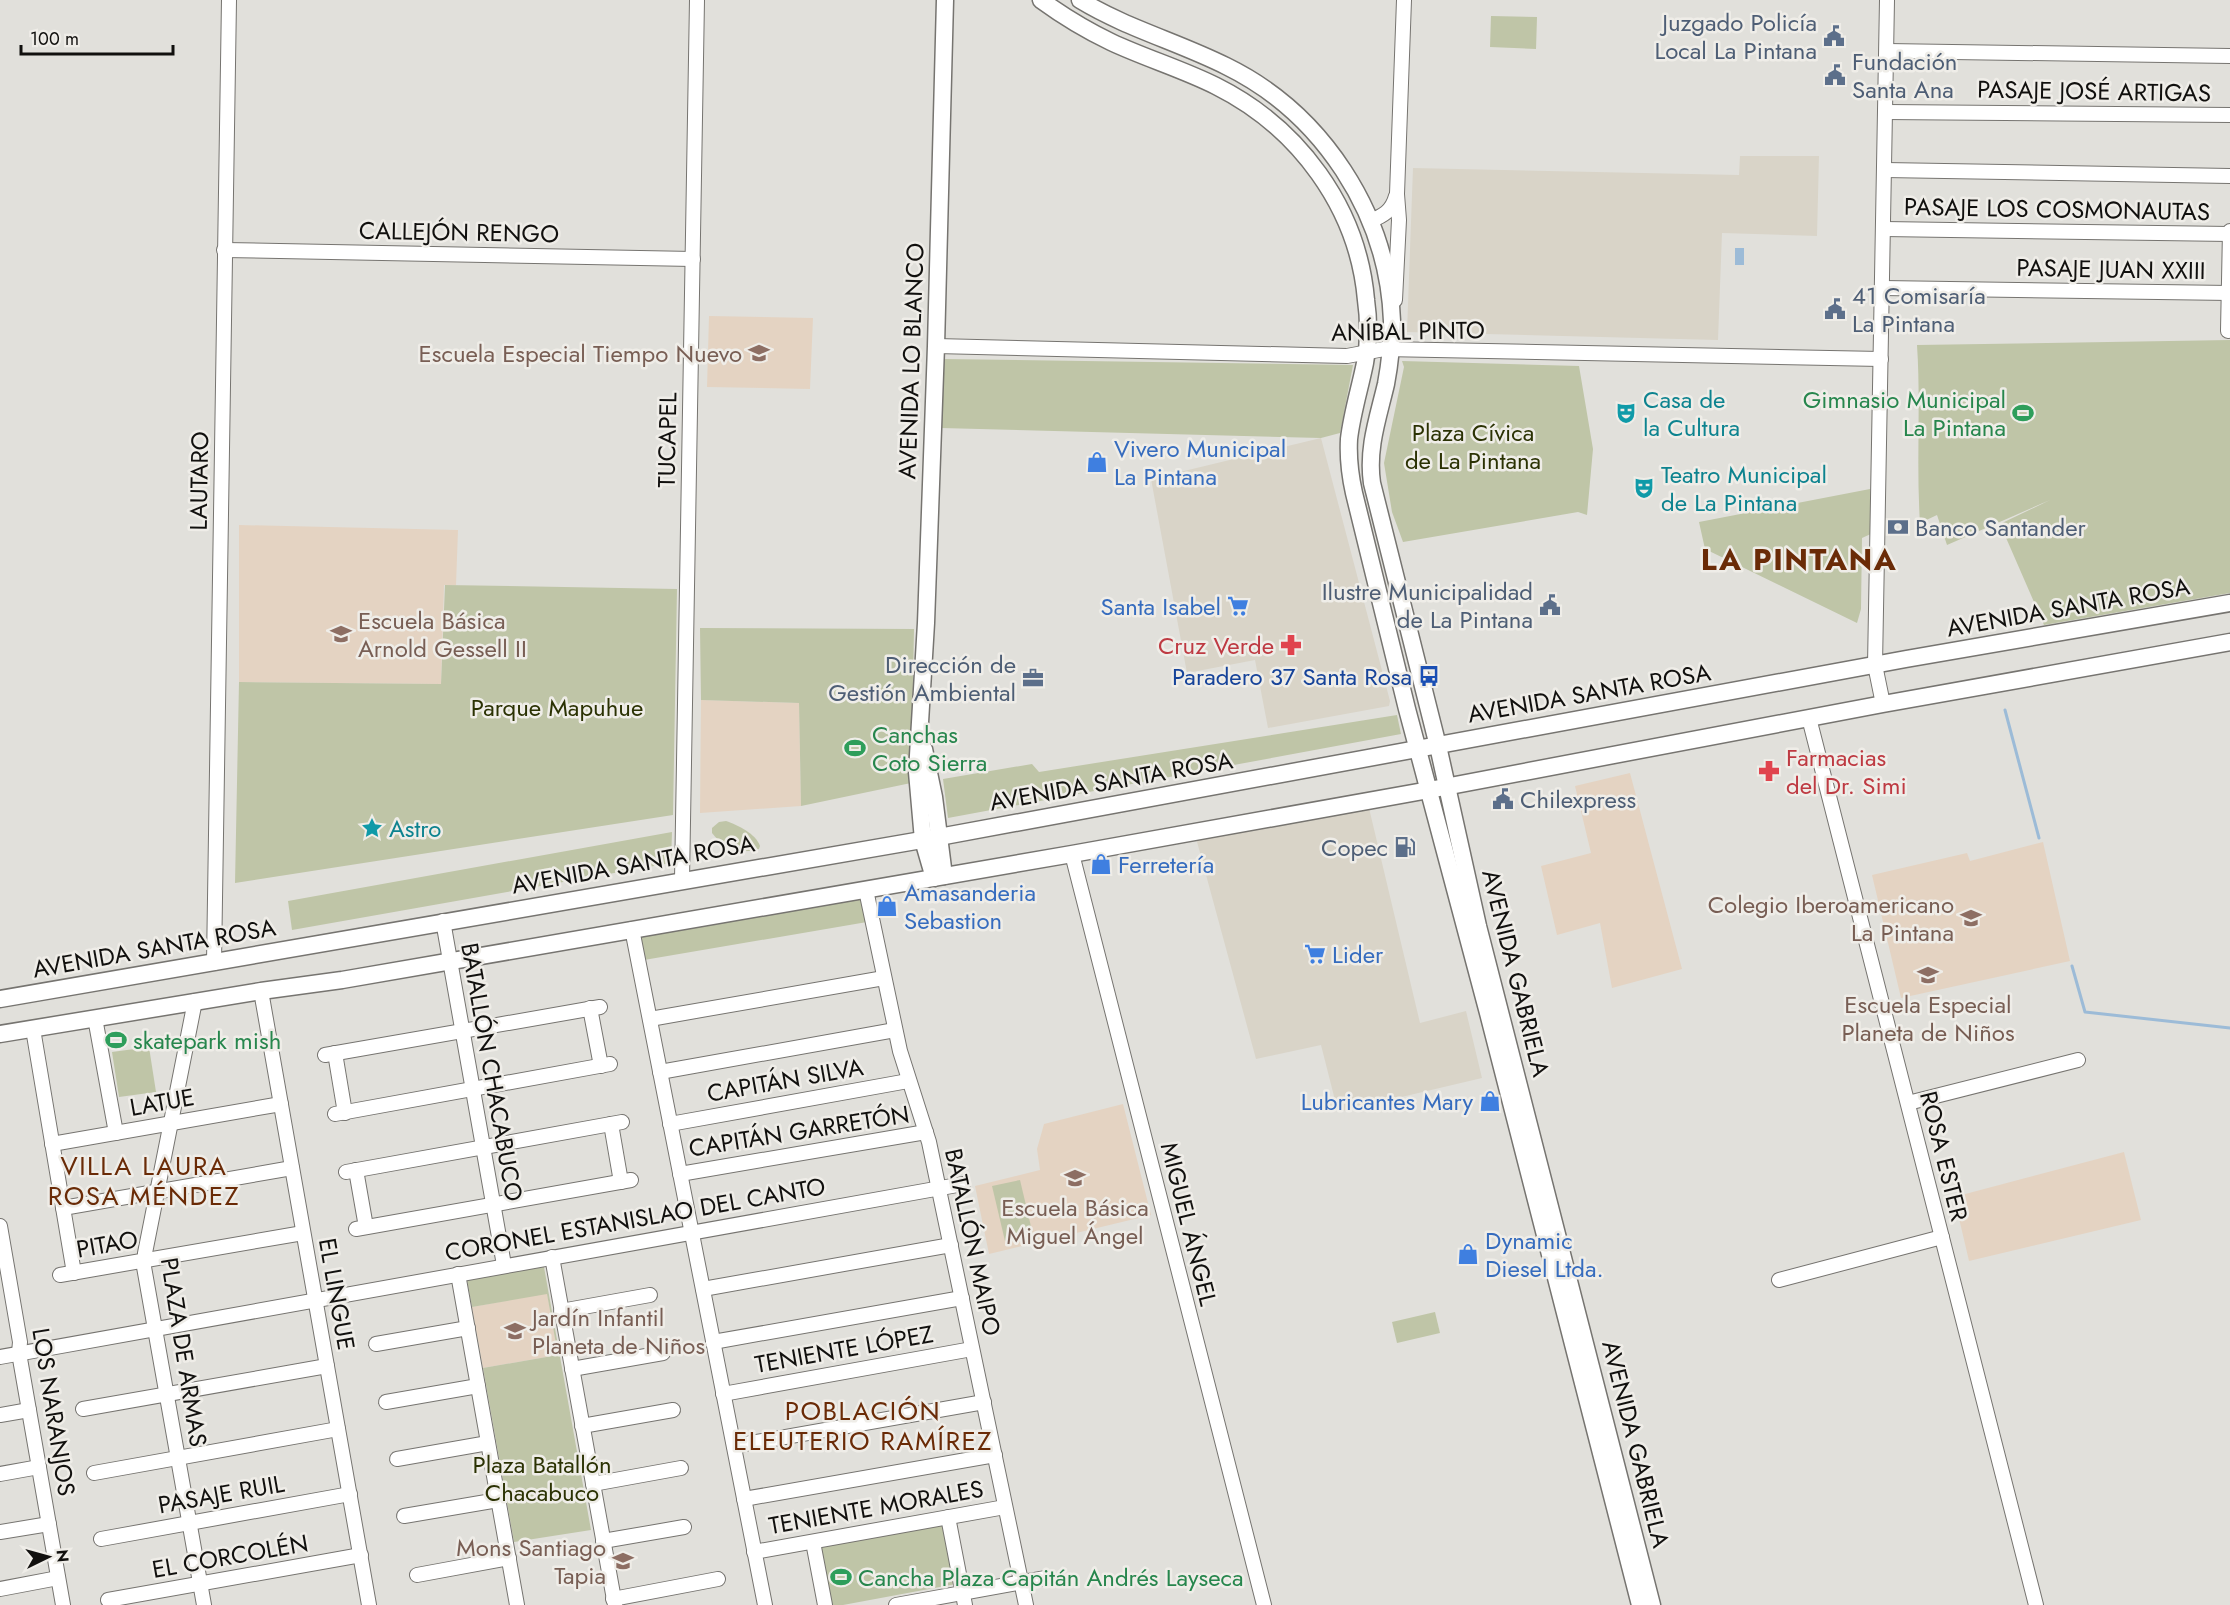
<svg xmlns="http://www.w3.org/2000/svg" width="2230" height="1605" font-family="Jost,sans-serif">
	<rect width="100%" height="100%" fill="#e1e0db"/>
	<!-- built -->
	<g fill="#d9d4c8">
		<polygon points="1740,156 1819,156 1817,236 1722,233 1718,340 1407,332 1413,168 1739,175"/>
		<polygon points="1321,438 1390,701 1389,706 1268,728 1255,660 1187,673 1151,479"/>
		<polygon points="1369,808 1420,1023 1466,1011 1482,1078 1338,1112 1321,1045 1256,1059 1196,838"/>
	</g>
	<!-- education -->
	<g fill="#e4d3c2">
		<polygon points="709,316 813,318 810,389 707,387"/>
		<polygon points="239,525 458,530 456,585 444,585 441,684 239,682"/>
		<polygon points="701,700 799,703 801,806 700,813"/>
		<polygon points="1630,773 1682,969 1612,988 1600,923 1557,935 1541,866 1591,853 1575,786"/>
		<polygon points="2043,842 2070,961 1901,998 1872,875 1967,853 1970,861"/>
		<polygon points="1123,1104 1151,1215 989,1254 975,1186 1040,1170 1037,1149 1044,1124"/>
		<polygon points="2124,1152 2141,1220 1969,1261 1954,1197"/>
		<polygon points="547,1293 558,1355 483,1368 472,1307"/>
	</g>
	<!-- green -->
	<g fill="#bfc5a7">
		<polygon points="1491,16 1537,17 1536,49 1490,47"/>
		<path d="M2230 340V593L2044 625 2000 524 2050 500 1947 545 1937 515 1920 523C1916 463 1921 404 1917 345Z"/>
		<polygon points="943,359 1353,365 1340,433 1321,438 941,428"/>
		<polygon points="1402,361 1579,366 1593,449 1587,515 1578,512 1403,542 1392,512 1384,463 1404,367"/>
		<polygon points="1870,489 1873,533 1862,538 1861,609 1857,623 1705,549 1699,522"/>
		<polygon points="445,585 677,589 673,815 235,883 239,682 441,684"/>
		<polygon points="700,628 914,629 911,783 801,806 799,703 701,700"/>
		<polygon points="1397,715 1401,734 948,818 943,779 1032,764 1039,772"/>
		<path d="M726 821C738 825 756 834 760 846L759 849C742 855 722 847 712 833V828L719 822Z"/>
		<polygon points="672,832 671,863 292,930 288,901"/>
		<polygon points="863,898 867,922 644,960 639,936"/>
		<polygon points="149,1047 156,1092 119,1097 112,1052"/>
		<polygon points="1020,1180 1033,1235 1005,1241 992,1186"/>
		<polygon points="544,1267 591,1530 514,1542 483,1368 558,1355 547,1294 472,1307 467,1280"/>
		<polygon points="1435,1312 1440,1333 1397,1343 1392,1322"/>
		<polygon points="945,1523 956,1584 843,1605 830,1605 819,1546"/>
	</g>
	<!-- water -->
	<rect fill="#9cbbd7" x="1735" y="248" width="9" height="17"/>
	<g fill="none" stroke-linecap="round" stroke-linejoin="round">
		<!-- stream -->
		<g stroke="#9cbbd7" stroke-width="3">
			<polyline points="2005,710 2039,838"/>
			<polyline points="2072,966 2085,1012 2230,1028"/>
		</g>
		<defs>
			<g id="minor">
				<polyline points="1887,51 2230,56"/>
				<polyline points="1886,112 2230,115"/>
				<polyline points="1885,170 2230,176"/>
				<path d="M1370 221C1383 216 1392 211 1396 196"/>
				<polyline points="1884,229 2230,234"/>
				<polyline points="224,250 693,259"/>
				<polyline points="1883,288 2230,293"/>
				<polyline points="1395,300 1399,220 1397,194 1404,0"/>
				<polyline points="2228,331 2230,231"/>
				<polyline points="936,346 1347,356 1384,349 1881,359"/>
				<polyline points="1883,704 1875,665 1887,0"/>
				<polyline points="1809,718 2036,1605"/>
				<polyline points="1072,854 1264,1605"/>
				<polyline points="682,880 697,0"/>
				<polyline points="866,890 900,1051 929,1142 1026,1605"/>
				<polyline points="443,921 504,1265"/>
				<polyline points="632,929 765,1605"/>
				<polyline points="214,963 229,0"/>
				<polyline points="261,991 369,1605"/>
				<polyline points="195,1001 145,1253 144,1267 204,1605"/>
				<polyline points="590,1008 601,1066"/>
				<polyline points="95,1018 116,1133"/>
				<polyline points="650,1019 884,978"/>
				<polyline points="33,1029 74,1273"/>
				<polyline points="335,1053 345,1113"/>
				<polyline points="325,1055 600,1007"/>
				<polyline points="660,1072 895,1030"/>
				<polyline points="1908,1103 2078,1060"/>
				<polyline points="335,1114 610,1064"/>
				<polyline points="611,1124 621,1182"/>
				<polyline points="670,1124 908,1081"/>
				<polyline points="52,1144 281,1104"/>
				<polyline points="356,1170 366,1227"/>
				<polyline points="346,1172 622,1122"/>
				<polyline points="680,1174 926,1132"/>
				<polyline points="63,1208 292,1168"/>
				<polyline points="0,1226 20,1342 19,1353 63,1605"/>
				<polyline points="356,1229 631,1180"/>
				<polyline points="552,1257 615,1605"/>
				<polyline points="458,1274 517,1605"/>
				<polyline points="60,1275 303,1233"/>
				<polyline points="1779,1280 1942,1237"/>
				<polyline points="703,1289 951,1245"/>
				<polyline points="561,1311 650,1295"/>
				<polyline points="713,1342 962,1298"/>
				<polyline points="376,1344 468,1328"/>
				<polyline points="0,1357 963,1184"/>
				<polyline points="572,1369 663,1353"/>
				<polyline points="723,1394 972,1349"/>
				<polyline points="386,1402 478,1386"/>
				<polyline points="83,1409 327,1366"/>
				<polyline points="0,1415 29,1410"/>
				<polyline points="582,1426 673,1410"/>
				<polyline points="734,1446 984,1402"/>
				<polyline points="397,1459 488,1443"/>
				<polyline points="94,1473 338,1429"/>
				<polyline points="0,1474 39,1467"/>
				<polyline points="593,1484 681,1468"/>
				<polyline points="744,1499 995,1455"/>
				<polyline points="404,1516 498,1500"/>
				<polyline points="948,1517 965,1605"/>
				<polyline points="0,1532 49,1524"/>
				<polyline points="101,1539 350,1494"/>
				<polyline points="603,1541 684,1527"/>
				<polyline points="813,1542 825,1605"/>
				<polyline points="754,1552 1005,1507"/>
				<polyline points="417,1575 509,1558"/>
				<polyline points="0,1589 58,1578"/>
				<polyline points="613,1599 718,1579"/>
				<polyline points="108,1600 361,1555"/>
				<polyline points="896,1605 1045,1578"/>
			</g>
			<g id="major">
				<path d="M1041 0C1063 16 1086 30 1111 42 1145 58 1182 69 1216 86 1298 127 1358 207 1366 300 1369 321 1369 342 1365 363 1360 388 1352 413 1349 439 1348 457 1350 475 1354 493L1407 709 1488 1013 1640 1605"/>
				<path d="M1080 0C1126 28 1178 42 1226 66 1322 113 1388 213 1392 321 1392 342 1390 363 1386 384 1378 418 1367 448 1372 483L1438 746 1478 926 1652 1605"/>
				<polyline points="924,749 934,797 944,876"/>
				<polyline points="934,878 923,840 917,772 926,623 936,346 945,0"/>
				<polyline points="0,999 939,837 1906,659 2230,603"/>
				<polyline points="0,1034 261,991 342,980 1072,854 1429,790 1883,704 2230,642"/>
			</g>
		</defs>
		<!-- minor casing -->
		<use href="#minor" stroke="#767470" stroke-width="16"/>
		<!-- major casing -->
		<use href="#major" stroke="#767470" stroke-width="19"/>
		<!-- minor -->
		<use href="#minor" stroke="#fff" stroke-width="14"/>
		<!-- major -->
		<use href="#major" stroke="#fff" stroke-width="16"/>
	</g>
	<!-- icons -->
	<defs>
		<symbol id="civic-bare" viewBox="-9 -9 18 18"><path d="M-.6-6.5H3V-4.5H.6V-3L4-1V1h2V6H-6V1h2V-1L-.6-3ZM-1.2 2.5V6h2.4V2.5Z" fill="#5c6f8a" stroke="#efede8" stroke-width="2.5" paint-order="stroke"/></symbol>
		<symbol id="school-bare" viewBox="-9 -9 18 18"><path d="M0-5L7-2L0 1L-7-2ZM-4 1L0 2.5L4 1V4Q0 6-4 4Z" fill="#8d6e63" stroke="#efede8" stroke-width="2.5" paint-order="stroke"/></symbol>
		<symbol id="theatre-bare" viewBox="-9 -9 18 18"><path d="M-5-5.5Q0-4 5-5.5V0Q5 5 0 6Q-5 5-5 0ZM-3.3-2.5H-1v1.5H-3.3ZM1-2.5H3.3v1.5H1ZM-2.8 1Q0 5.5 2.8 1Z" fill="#0f9aa8" stroke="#efede8" stroke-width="2.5" paint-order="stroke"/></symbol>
		<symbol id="stadium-bare" viewBox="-9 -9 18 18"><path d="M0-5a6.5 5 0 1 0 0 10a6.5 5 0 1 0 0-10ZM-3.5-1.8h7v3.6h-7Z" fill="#2e9e5b" stroke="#efede8" stroke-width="2.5" paint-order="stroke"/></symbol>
		<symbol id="shop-bare" viewBox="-9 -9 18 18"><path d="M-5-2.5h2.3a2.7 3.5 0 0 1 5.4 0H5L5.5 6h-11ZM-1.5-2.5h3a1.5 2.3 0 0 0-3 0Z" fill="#3f7fe0" stroke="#efede8" stroke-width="2.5" paint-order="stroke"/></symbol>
		<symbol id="bank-bare" viewBox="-9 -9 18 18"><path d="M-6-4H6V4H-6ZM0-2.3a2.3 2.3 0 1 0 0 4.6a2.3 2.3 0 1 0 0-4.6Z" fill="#5c6f8a" stroke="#efede8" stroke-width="2.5" paint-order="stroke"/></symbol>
		<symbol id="supermarket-bare" viewBox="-9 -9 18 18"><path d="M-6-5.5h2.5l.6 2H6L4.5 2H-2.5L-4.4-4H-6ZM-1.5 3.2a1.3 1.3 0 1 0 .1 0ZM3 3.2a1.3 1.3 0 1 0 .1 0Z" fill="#3f7fe0" stroke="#efede8" stroke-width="2.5" paint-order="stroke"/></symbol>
		<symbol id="pharmacy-bare" viewBox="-9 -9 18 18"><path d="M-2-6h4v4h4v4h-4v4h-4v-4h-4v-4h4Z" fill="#e0444e" stroke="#efede8" stroke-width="2.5" paint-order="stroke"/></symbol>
		<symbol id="bus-bare" viewBox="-9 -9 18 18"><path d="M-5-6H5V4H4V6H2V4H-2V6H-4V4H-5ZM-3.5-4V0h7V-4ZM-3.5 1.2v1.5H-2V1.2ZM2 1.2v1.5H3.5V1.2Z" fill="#1a4fb4" stroke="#efede8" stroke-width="2.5" paint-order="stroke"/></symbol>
		<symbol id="office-bare" viewBox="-9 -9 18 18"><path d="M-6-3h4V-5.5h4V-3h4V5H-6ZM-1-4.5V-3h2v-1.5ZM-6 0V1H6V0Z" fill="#5c6f8a" stroke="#efede8" stroke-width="2.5" paint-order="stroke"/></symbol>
		<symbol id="sight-bare" viewBox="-9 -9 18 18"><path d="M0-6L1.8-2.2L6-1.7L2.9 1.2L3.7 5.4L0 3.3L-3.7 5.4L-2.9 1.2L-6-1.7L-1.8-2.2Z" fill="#0f9aa8" stroke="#efede8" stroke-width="2.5" paint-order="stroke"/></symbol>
		<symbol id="fuel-bare" viewBox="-9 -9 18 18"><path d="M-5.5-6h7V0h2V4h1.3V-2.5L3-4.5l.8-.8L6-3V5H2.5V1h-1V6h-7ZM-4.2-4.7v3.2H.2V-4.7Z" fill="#5c6f8a" stroke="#efede8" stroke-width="2.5" paint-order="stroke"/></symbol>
	</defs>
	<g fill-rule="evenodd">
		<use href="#civic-bare" x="1819" y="21" width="30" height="30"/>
		<use href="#civic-bare" x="1820" y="60" width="30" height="30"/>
		<use href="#civic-bare" x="1820" y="294" width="30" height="30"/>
		<use href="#school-bare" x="744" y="338" width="30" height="30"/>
		<use href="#theatre-bare" x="1611" y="398" width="30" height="30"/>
		<use href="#stadium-bare" x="2008" y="398" width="30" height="30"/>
		<use href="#shop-bare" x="1082" y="447" width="30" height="30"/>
		<use href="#theatre-bare" x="1629" y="473" width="30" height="30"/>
		<use href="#bank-bare" x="1883" y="512" width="30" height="30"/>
		<use href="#civic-bare" x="1535" y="590" width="30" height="30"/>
		<use href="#supermarket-bare" x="1223" y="591" width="30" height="30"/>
		<use href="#school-bare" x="326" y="619" width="30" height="30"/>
		<use href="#pharmacy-bare" x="1276" y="630" width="30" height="30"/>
		<use href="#bus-bare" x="1414" y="661" width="30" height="30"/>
		<use href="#office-bare" x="1018" y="663" width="30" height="30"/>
		<use href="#stadium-bare" x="840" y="733" width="30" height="30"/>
		<use href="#pharmacy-bare" x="1754" y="756" width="30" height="30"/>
		<use href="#civic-bare" x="1488" y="784" width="30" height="30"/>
		<use href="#sight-bare" x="357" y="813" width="30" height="30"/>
		<use href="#fuel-bare" x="1390" y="832" width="30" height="30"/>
		<use href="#shop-bare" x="1086" y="849" width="30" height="30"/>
		<use href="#shop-bare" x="872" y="891" width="30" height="30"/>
		<use href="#school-bare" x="1956" y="903" width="30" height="30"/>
		<use href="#supermarket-bare" x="1300" y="939" width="30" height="30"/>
		<use href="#school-bare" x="1913" y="960" width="30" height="30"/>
		<use href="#stadium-bare" x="101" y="1025" width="30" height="30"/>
		<use href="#shop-bare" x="1475" y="1086" width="30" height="30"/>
		<use href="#school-bare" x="1060" y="1163" width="30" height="30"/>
		<use href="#shop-bare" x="1453" y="1239" width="30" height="30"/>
		<use href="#school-bare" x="500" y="1316" width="30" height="30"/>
		<use href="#school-bare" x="608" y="1546" width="30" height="30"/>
		<use href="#stadium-bare" x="826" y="1562" width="30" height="30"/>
	</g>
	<g text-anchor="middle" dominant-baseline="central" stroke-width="5" stroke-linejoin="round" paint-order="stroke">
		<!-- service labels -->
		<g font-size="24" fill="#4e5e75" stroke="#efede8" text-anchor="end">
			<text x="1817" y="22">Juzgado Policía<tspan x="1817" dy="28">Local La Pintana</tspan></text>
			<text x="1852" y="61" text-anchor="start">Fundación<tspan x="1852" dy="28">Santa Ana</tspan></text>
			<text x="1852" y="295" text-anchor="start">41 Comisaría<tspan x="1852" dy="28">La Pintana</tspan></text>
			<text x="1915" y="527" text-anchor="start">Banco Santander</text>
			<text x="1533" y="591">Ilustre Municipalidad<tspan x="1533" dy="28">de La Pintana</tspan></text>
			<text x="1016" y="664">Dirección de<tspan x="1016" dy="28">Gestión Ambiental</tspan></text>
			<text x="1520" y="799" text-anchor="start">Chilexpress</text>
			<text x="1388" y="847">Copec</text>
		</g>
		<!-- street labels -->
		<g font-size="24" fill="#11100e" stroke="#efede8">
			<text transform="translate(2094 91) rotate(1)">PASAJE JOSÉ ARTIGAS</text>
			<text transform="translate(2057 209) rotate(1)">PASAJE LOS COSMONAUTAS</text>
			<text transform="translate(459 232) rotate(1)">CALLEJÓN RENGO</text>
			<text transform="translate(2111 269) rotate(1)">PASAJE JUAN XXIII</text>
			<text transform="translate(1408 331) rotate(-1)">ANÍBAL PINTO</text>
			<text transform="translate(911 361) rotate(-88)">AVENIDA LO BLANCO</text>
			<text transform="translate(667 440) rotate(-89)">TUCAPEL</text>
			<text transform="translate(199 481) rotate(-89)">LAUTARO</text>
			<text transform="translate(2068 607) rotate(-10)">AVENIDA SANTA ROSA</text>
			<text transform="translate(1589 693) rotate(-10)">AVENIDA SANTA ROSA</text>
			<text transform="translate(1111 781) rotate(-10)">AVENIDA SANTA ROSA</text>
			<text transform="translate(633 864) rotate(-10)">AVENIDA SANTA ROSA</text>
			<text transform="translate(154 948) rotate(-10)">AVENIDA SANTA ROSA</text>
			<text transform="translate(1516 973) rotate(76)">AVENIDA GABRIELA</text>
			<text transform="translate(492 1072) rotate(80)">BATALLÓN CHACABUCO</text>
			<text transform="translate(785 1080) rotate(-10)">CAPITÁN SILVA</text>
			<text transform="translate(162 1102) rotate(-10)">LATUE</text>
			<text transform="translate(799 1131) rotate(-9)">CAPITÁN GARRETÓN</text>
			<text transform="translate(1944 1156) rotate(76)">ROSA ESTER</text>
			<text transform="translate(635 1219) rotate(-10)">CORONEL ESTANISLAO DEL CANTO</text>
			<text transform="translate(1189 1224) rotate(76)">MIGUEL ÁNGEL</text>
			<text transform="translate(973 1242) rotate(78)">BATALLÓN MAIPO</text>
			<text transform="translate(107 1244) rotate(-10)">PITAO</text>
			<text transform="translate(337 1294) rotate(80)">EL LINGUE</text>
			<text transform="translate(844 1349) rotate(-10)">TENIENTE LÓPEZ</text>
			<text transform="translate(184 1352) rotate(81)">PLAZA DE ARMAS</text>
			<text transform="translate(54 1412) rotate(81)">LOS NARANJOS</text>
			<text transform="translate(1636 1444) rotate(76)">AVENIDA GABRIELA</text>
			<text transform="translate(221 1494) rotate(-10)">PASAJE RUIL</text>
			<text transform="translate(876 1507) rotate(-10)">TENIENTE MORALES</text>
			<text transform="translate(230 1556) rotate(-10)">EL CORCOLÉN</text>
		</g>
		<!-- education labels -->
		<g font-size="24" fill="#785e54" stroke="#efede8" text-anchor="end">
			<text x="742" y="353">Escuela Especial Tiempo Nuevo</text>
			<text x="358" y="620" text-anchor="start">Escuela Básica<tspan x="358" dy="28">Arnold Gessell II</tspan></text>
			<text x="1954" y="904">Colegio Iberoamericano<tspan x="1954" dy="28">La Pintana</tspan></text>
			<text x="1928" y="1004" text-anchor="middle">Escuela Especial<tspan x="1928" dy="28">Planeta de Niños</tspan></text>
			<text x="1075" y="1207" text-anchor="middle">Escuela Básica<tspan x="1075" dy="28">Miguel Ángel</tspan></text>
			<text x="532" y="1317" text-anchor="start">Jardín Infantil<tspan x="532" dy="28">Planeta de Niños</tspan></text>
			<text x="606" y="1547">Mons Santiago<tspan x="606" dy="28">Tapia</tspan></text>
		</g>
		<!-- culture labels -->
		<g font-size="24" fill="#0d838f" stroke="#efede8" text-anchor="start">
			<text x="1643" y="399">Casa de<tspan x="1643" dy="28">la Cultura</tspan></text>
			<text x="1661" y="474">Teatro Municipal<tspan x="1661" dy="28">de La Pintana</tspan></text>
			<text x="389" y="828">Astro</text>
		</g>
		<!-- leisure labels -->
		<g font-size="24" fill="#27864d" stroke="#efede8" text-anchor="start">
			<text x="2006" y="399" text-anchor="end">Gimnasio Municipal<tspan x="2006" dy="28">La Pintana</tspan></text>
			<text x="872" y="734">Canchas<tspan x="872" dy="28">Coto Sierra</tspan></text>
			<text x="133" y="1040">skatepark mish</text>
			<text x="858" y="1577">Cancha Plaza Capitán Andrés Layseca</text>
		</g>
		<!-- park labels -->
		<g font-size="24" fill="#2b3203" stroke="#efede8">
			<text x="1473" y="432">Plaza Cívica<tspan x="1473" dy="28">de La Pintana</tspan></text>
			<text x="557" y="707">Parque Mapuhue</text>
			<text x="542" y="1464">Plaza Batallón<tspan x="542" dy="28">Chacabuco</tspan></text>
		</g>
		<!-- shop labels -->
		<g font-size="24" fill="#366cbe" stroke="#efede8" text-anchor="start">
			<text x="1114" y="448">Vivero Municipal<tspan x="1114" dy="28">La Pintana</tspan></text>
			<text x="1221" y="606" text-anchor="end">Santa Isabel</text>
			<text x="1118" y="864">Ferretería</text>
			<text x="904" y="892">Amasanderia<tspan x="904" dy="28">Sebastion</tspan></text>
			<text x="1332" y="954">Lider</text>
			<text x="1473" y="1101" text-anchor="end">Lubricantes Mary</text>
			<text x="1485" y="1240">Dynamic<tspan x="1485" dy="28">Diesel Ltda.</tspan></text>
		</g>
		<!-- health labels -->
		<g font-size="24" fill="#be3a42" stroke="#efede8" text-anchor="end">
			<text x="1274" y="645">Cruz Verde</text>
			<text x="1786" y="757" text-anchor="start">Farmacias<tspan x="1786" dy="28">del Dr. Simi</tspan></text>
		</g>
		<!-- transit labels -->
		<g font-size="24" fill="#164399" stroke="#efede8" text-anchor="end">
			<text x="1412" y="676">Paradero 37 Santa Rosa</text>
		</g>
		<!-- neighbourhood labels -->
		<g font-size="26" letter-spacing="1.5" fill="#6a2b07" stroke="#efede8">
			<text x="144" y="1166">VILLA LAURA<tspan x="144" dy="30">ROSA MÉNDEZ</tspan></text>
			<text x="863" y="1411">POBLACIÓN<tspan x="863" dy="30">ELEUTERIO RAMÍREZ</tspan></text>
		</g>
		<!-- district labels -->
		<g font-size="30" font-weight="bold" letter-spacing="1.5" fill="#6a2b07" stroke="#efede8">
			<text x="1799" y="559">LA PINTANA</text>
		</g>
	</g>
	<!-- north arrow -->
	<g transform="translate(48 1557) rotate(85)" stroke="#efede8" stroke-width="4.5" paint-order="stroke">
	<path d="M0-4.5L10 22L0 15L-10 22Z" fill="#11100e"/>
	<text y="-9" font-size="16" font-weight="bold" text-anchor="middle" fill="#11100e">N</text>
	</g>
	<!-- scale -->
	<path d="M21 45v9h152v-9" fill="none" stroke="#11100e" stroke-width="3"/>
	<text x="30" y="45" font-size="18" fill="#11100e" stroke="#efede8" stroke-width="4.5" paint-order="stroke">100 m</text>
</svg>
